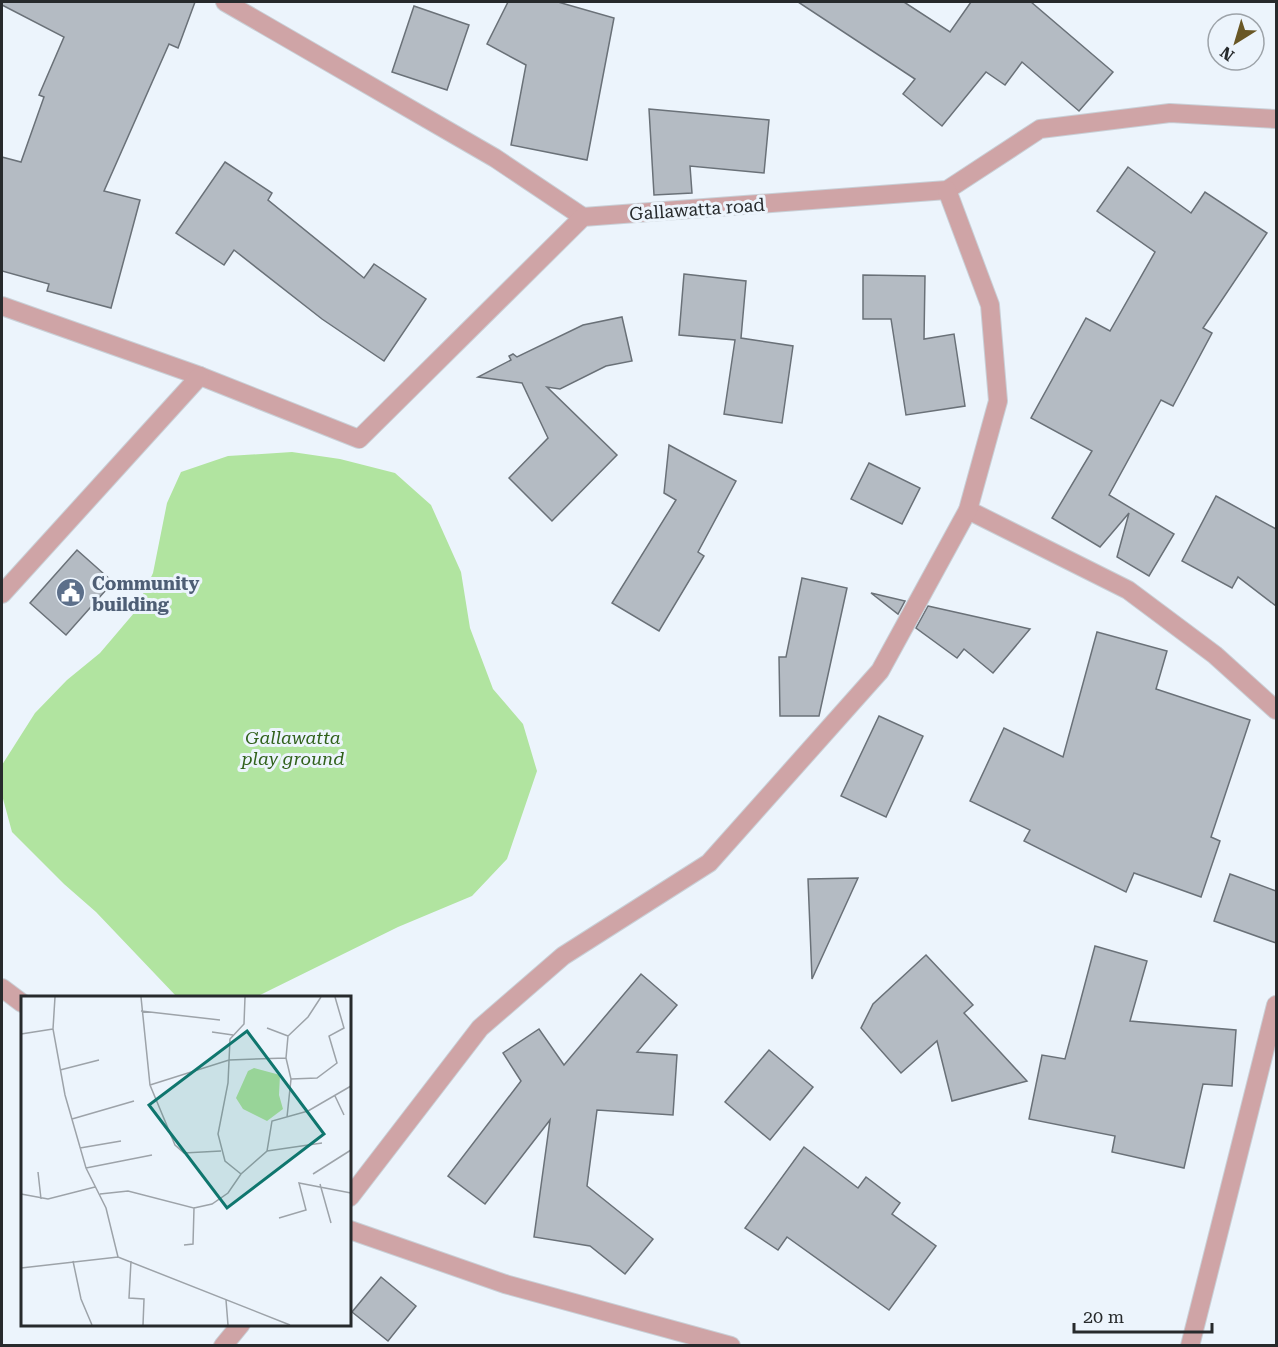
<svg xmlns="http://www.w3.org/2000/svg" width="1278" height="1347" font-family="'Roboto Serif',serif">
	<rect width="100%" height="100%" fill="#ecf4fc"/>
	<!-- green -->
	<polygon fill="#b1e4a0" points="292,452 340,459 395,473 431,505 461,572 470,628 493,689 523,724 537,771 507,859 472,896 398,927 256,997 176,996 96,912 64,884 12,832 2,795 2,765 35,713 67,680 100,653 134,613 153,573 167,503 181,472 228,456"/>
	<!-- building -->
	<g fill="#b4bbc3" stroke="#6a7178" stroke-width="1.5">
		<polygon points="2,2 195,2 178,48 169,44 104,191 140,200 111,308 47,291 49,284 2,271 2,157 21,162 44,97 39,95 64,37 2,5"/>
		<polygon points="508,2 558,2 614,18 587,160 511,145 526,65 487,44"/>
		<polygon points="798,2 904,2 950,32 971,2 1031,2 1113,72 1079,111 1022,62 1005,85 986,72 942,126 903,94 915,79"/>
		<polygon points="414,6 469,25 447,90 392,72"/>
		<polygon points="649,109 769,120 764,173 690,166 692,193 654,195"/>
		<polygon points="225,162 272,193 268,200 364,278 374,264 426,299 384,361 322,319 234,250 224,265 176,233"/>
		<polygon points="1128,167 1191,213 1205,192 1267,233 1203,328 1212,333 1173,406 1161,400 1109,495 1174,534 1149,576 1117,557 1129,513 1100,547 1052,518 1092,451 1031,418 1086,318 1110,331 1155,252 1097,211"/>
		<polygon points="684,274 746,281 741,338 793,346 782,423 724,414 735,340 679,335"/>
		<polygon points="863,275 925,276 924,339 954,334 965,406 906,415 891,319 863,319"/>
		<polygon points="622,317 632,361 606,366 560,389 547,387 617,455 552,521 509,478 548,438 522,383 478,377 511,360 509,356 513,354 517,357 583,325"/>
		<polygon points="669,445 736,481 698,552 704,556 659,631 612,603 676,500 664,493"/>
		<polygon points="869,463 920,488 902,524 851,499"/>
		<polygon points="1216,496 1276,529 1276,606 1238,577 1232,588 1182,561"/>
		<polygon points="77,550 113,582 66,635 30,603"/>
		<polygon points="802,578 847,588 819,716 780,716 779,657 786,657"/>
		<polygon points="871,593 905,601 898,614"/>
		<polygon points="928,606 986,619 1030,629 993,673 964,649 957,658 916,628"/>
		<polygon points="1097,632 1167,651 1156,689 1250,720 1211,837 1220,841 1201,897 1134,873 1126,892 1024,841 1030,830 970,801 1004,728 1063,757"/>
		<polygon points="879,716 923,736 886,817 841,796"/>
		<polygon points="1230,874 1276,891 1276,943 1214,921"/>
		<polygon points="858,878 812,979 808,879"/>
		<polygon points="1095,946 1147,961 1130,1021 1236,1030 1232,1086 1203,1084 1184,1168 1112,1152 1115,1136 1029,1119 1042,1055 1065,1059"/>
		<polygon points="926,955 973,1005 964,1013 1027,1081 952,1101 937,1041 901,1073 861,1028 873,1004"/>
		<polygon points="641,974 677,1005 637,1052 677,1055 673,1115 597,1110 587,1186 653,1239 625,1274 590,1246 534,1237 550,1120 485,1204 448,1176 521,1081 503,1053 539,1029 564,1065"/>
		<polygon points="769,1050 813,1087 770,1140 725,1102"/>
		<polygon points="804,1147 858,1188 866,1177 900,1203 892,1214 936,1246 889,1310 787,1237 778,1250 745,1228"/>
		<polygon points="381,1277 416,1306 388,1341 352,1312"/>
	</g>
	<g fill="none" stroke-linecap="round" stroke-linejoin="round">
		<defs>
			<g id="minor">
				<polyline points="225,2 495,158 583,217"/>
				<polyline points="2,306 200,376 359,439 583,217 947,190 1040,129 1170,113 1276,119"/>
				<polyline points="968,510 1128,590 1215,655 1276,710"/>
				<polyline points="2,594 200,376"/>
				<polyline points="2,988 22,1003"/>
				<polyline points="350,1197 480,1028 563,956 709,863 880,671 968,510 998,401 990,305 947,190"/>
				<polyline points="350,1230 505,1284 731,1346"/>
				<polyline points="223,1346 241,1324"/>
				<polyline points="1190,1346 1276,1005"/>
			</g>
		</defs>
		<!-- minor casing -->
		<use href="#minor" stroke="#c9d0d7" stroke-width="20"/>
		<!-- minor -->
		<use href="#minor" stroke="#cfa4a6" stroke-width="18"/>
	</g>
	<!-- icons -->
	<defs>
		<symbol id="civic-disc" viewBox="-11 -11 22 22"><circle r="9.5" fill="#5c6f8a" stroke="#ecf4fc"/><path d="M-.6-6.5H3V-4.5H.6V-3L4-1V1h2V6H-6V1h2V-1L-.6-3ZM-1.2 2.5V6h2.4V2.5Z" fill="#fff"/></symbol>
	</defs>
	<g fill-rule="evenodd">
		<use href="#civic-disc" x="54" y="576" width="33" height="33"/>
	</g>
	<g text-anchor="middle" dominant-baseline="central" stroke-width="6" stroke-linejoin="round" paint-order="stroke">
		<!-- street labels -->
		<g font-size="18" fill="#272a2c" stroke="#ecf4fc">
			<text transform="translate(697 209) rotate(-4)">Gallawatta road</text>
		</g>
		<!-- service labels -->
		<g font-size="18" font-weight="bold" fill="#4e5e75" stroke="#ecf4fc" text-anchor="start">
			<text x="92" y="583">Community<tspan x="92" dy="21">building</tspan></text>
		</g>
		<!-- park labels -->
		<g font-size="18" font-style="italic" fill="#30611b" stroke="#ecf4fc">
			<text x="293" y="737">Gallawatta<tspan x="293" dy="21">play ground</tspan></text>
		</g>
	</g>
	<!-- overview -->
	<g transform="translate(21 996)">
		<rect width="330" height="330" fill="#ecf4fc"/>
		<path d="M233 72 259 79 258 99 262 113 246 125 222 113 215 102 227 75Z" fill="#b1e4a0"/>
		<path fill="none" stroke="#9da3a9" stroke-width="1.5" d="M34 1 32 33 44 99 65 172 85 212 97 261M120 1 129 89 154 149 163 157 200 155M120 15 199 24M246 32 267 40M191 36 212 39M0 38 32 33M265 62 267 40 287 21 300 1M39 74 78 64M270 83 296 82 316 67 308 40 323 32 314 1M129 89 208 64 265 62 270 83 266 121M314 100 323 119M51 123 113 105M59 152 100 145M246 155 301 147M65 172 131 159M17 176 20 203M220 178 204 165 197 138 207 87 209 43 223 28 224 1M292 178 330 154M299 188 310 227M0 198 27 203 74 191M79 198 107 195 173 212 172 248 163 249M173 212 191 208 207 197 220 178 246 155 251 125 287 115 330 90M258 222 285 214 278 187 330 197M52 265 60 303 71 329M110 265 108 302 123 303 122 329M0 272 97 261 269 329M205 304 207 329"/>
		<path fill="#0f766e" fill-opacity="0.15" stroke="#0f766e" stroke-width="3" d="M226 35 303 138 206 212 128 109Z"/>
		<rect width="330" height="330" fill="none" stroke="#272a2c" stroke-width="3"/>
	</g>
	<!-- border -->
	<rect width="1278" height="1347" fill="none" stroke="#272a2c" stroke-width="6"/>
	<!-- north arrow -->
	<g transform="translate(1236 42) rotate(217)"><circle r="28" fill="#ecf4fc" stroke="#9da3a9" stroke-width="1.5"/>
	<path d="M0-4.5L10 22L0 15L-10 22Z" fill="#695725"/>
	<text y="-9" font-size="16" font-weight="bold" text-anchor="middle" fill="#272a2c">N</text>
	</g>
	<!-- scale -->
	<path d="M1074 1323v9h138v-9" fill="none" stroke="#272a2c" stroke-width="3"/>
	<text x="1083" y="1323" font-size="18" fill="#272a2c" stroke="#ecf4fc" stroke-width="4.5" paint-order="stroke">20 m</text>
</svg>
